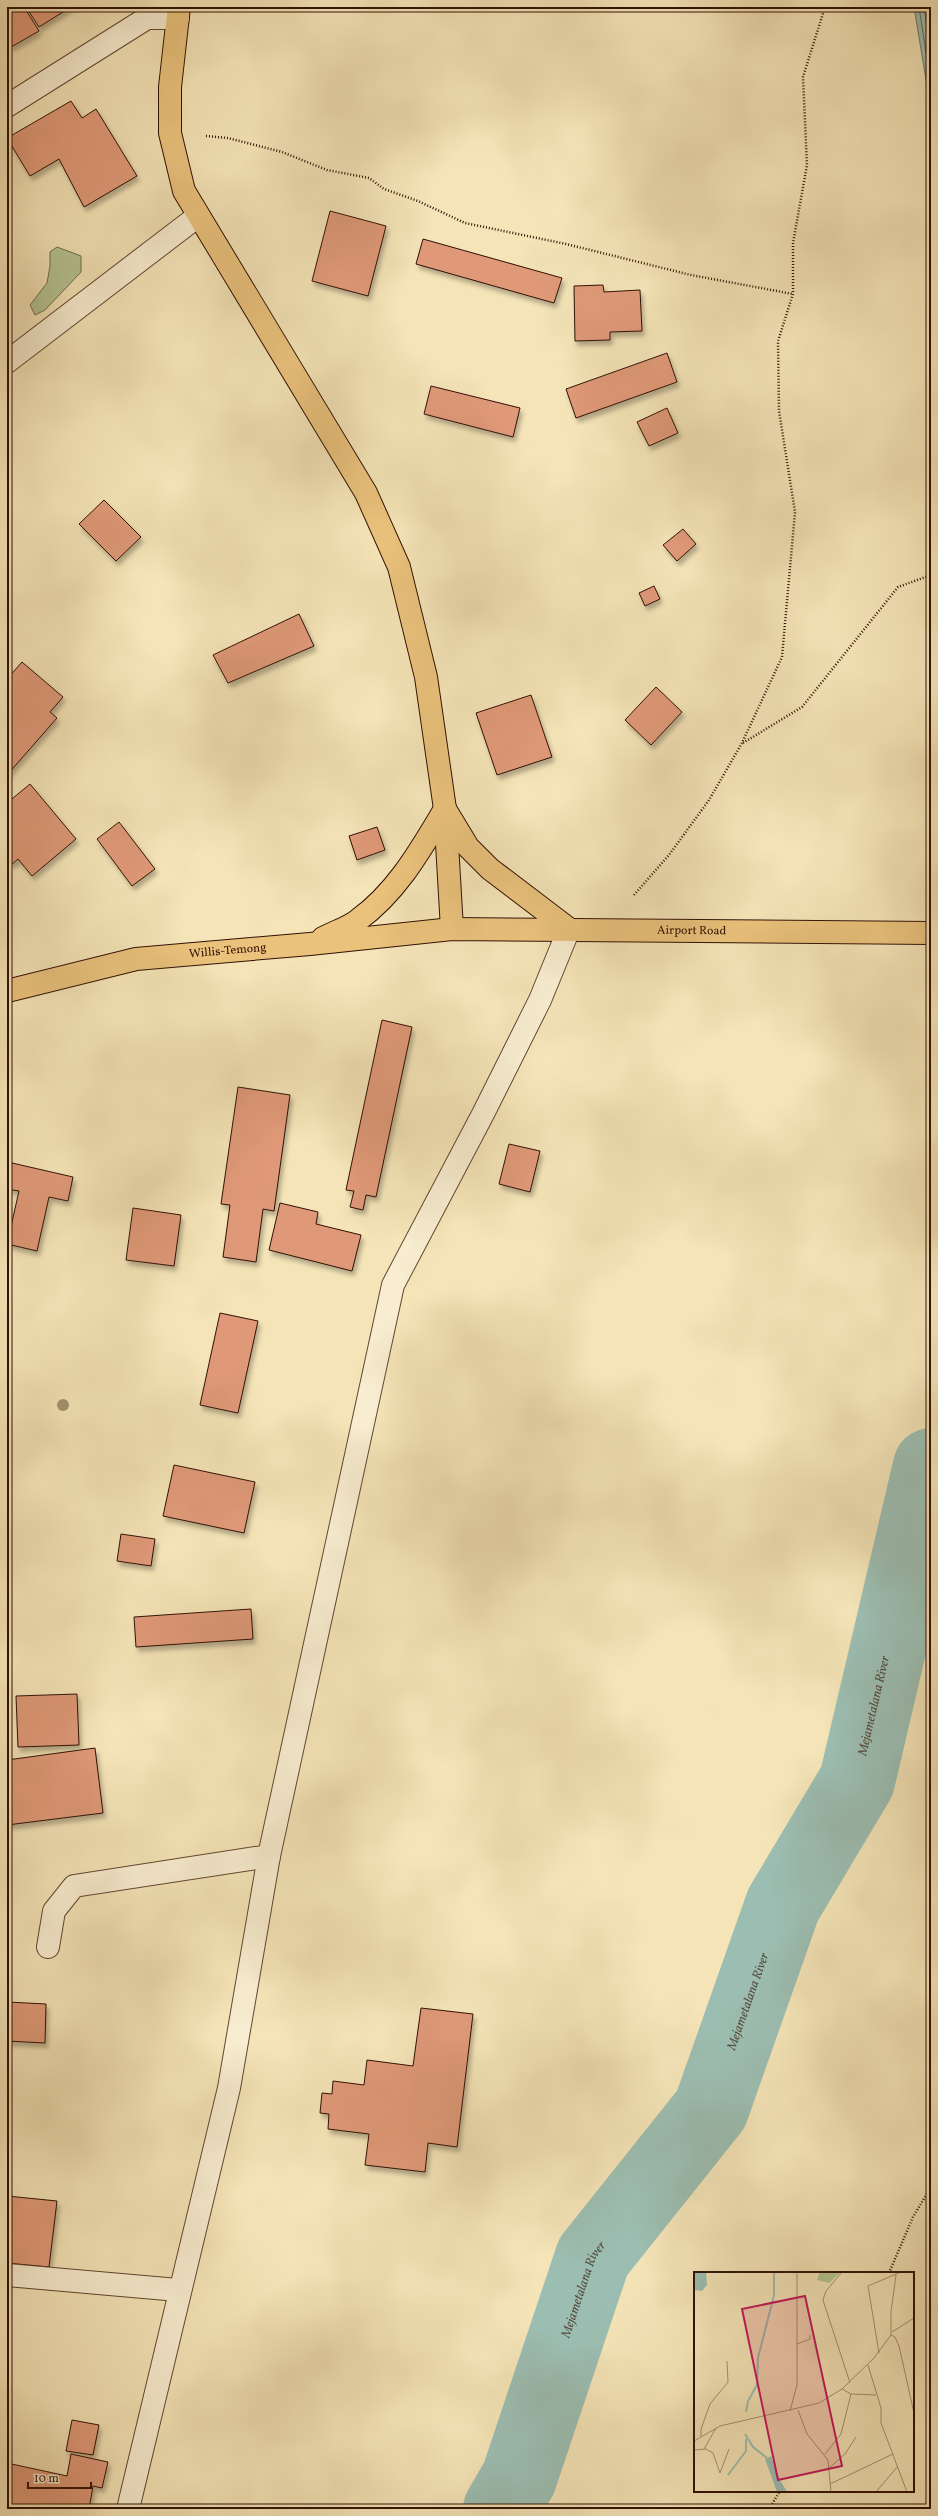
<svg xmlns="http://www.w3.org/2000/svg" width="938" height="2516" font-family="Vollkorn,serif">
	<defs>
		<filter id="shadow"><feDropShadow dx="2.5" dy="4.5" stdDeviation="2" flood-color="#0004"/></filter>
	</defs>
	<rect width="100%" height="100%" fill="#f4e4b7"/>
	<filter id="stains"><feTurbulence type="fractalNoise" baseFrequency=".005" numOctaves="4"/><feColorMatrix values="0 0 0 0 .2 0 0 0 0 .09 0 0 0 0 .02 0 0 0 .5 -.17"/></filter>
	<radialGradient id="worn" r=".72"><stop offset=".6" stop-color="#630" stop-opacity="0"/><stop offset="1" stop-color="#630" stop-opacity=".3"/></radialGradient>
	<!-- green -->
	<polygon fill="#b5c593" stroke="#736b4c" points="57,247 81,256 81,272 45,310 35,315 30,305 47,283 50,266 50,252"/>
	<!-- water -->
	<polygon fill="#9cbeb2" stroke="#71796c" points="914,7 931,7 931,110"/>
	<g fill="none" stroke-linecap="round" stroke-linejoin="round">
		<!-- shore -->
		<g stroke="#66685b" stroke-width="1">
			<polyline points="919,7 931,85"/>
			<polyline points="924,7 931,53"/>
		</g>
		<!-- river -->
		<path stroke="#9cbeb2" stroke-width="76" id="s1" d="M501 2509 519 2478 593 2257 711 2109 783 1905 857 1781 931 1466"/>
	</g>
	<!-- building -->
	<g fill="#df9978" stroke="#311104" filter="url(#shadow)">
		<polygon points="7,7 24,7 39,31 11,47 7,40"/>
		<polygon points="26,7 71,7 39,27"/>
		<polygon points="71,101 82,118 96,109 137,176 84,207 59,159 30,176 7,138"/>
		<polygon points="330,211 386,226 368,296 312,281"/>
		<polygon points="423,239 562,278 554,303 416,264"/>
		<polygon points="603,285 604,292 640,290 642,331 610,332 610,340 575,341 574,286"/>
		<polygon points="667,353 677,382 576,418 566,389"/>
		<polygon points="431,386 520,408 513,437 424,414"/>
		<polygon points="667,408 678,433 649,446 637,422"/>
		<polygon points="104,500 141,537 116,561 79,524"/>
		<polygon points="683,529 696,544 677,561 663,545"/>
		<polygon points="654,586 660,599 645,606 639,593"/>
		<polygon points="299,614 314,646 228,683 213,655"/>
		<polygon points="22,662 63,697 50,712 57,718 7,775 7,703 12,698 7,694 7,679"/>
		<polygon points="656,687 682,712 651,745 625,720"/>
		<polygon points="531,695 552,757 497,775 476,713"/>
		<polygon points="30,784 76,839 32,876 18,859 11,865 7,859 7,803"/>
		<polygon points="119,822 155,869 132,886 97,839"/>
		<polygon points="377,827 385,850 357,860 349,836"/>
		<polygon points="382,1020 412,1027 376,1197 366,1195 363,1210 350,1207 354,1191 346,1190"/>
		<polygon points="238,1087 290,1095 274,1211 263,1209 256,1262 223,1257 230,1205 221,1204"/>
		<polygon points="509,1144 540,1151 530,1192 499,1184"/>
		<polygon points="12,1163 73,1177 68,1201 49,1197 37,1251 7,1244 19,1191 7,1189"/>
		<polygon points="280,1203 318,1212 316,1224 361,1235 352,1271 269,1250"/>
		<polygon points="133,1208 181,1215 174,1266 126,1260"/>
		<polygon points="220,1313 258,1321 238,1413 200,1405"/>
		<polygon points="174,1465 255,1482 244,1533 163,1516"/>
		<polygon points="121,1534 155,1539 151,1566 117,1561"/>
		<polygon points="251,1609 253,1639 136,1647 134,1617"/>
		<polygon points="77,1694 79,1745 18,1747 16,1696"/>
		<polygon points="95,1748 103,1813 7,1825 7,1760"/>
		<polygon points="7,2002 46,2004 45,2043 7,2041"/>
		<polygon points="421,2008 473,2014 457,2147 428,2143 425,2172 365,2165 369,2134 328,2129 329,2114 320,2113 322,2093 332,2094 333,2081 364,2085 367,2060 413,2066"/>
		<polygon points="7,2196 57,2201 49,2267 7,2263"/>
		<polygon points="72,2420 99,2425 93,2455 66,2451"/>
		<polygon points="71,2454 108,2462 102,2488 93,2486 89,2509 29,2509 7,2504 7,2463 67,2476"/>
	</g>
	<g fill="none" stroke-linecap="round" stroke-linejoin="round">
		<defs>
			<g id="minor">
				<polyline points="7,106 147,18 178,18"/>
				<polyline points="7,362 198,216"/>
				<polyline points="48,1947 54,1911 74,1886 269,1856"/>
				<polyline points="7,2275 178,2290"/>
				<polyline points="128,2509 229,2088 269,1856 393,1285 483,1114 540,1000 569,929"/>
			</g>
			<g id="major">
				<polyline points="179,7 170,87 170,133 184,191 366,493 399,567 426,677 445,809 452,929"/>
				<path d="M323 938C334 932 348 928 358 920 397 892 421 849 445 809L468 847 490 869 569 929"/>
				<path id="s2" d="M7 991 136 959 310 944 452 929 931 933"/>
			</g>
		</defs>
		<!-- minor casing -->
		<use href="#minor" stroke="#624631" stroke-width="24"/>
		<!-- major casing -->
		<use href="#major" stroke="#311104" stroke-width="24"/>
		<!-- path -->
		<g stroke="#311104" stroke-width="2.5" stroke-dasharray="1 2" stroke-linecap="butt">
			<polyline points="206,136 228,138 282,152 327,170 369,178 384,189 418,201 465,223 566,244 691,275 793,294"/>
			<polyline points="743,743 802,707 898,587 931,575"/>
			<polyline points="634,895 669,855 709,800 742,743 782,657 795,512 779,411 778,341 793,294 793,243 807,165 803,77 825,7"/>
			<polyline points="889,2273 913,2217 931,2187"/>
			<polyline points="769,2509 780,2491"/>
		</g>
		<!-- minor -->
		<use href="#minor" stroke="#f8edd0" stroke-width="22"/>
		<!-- major -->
		<use href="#major" stroke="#eac27c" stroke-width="22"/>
	</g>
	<!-- trees -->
	<circle fill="#a29370" cx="63" cy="1405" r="6"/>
	<g text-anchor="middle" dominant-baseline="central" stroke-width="4" stroke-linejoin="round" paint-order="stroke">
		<!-- street labels -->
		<g font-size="12" fill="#311104" stroke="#f8edd0">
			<text stroke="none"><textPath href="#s2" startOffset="690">Airport Road</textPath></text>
			<text stroke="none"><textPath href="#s2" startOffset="225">Willis-Temong</textPath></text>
		</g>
		<!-- water labels -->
		<g font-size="13" font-style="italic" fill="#564e41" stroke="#f8edd0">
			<text stroke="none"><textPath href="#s1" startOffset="896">Mejametalana River</textPath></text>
			<text stroke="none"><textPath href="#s1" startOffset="572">Mejametalana River</textPath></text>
			<text stroke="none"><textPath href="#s1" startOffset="235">Mejametalana River</textPath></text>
		</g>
	</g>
	<!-- overview -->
	<g transform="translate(694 2272)">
		<rect width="220" height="220" fill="#f4e4b7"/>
		<path d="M126 0H147L135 11 123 8Z" fill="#b5c593"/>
		<path d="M0 0H12L13 13 8 19 0 18ZM77 184 86 208 93 220H83L71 187Z" fill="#9cbeb2"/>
		<path fill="none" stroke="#9cbeb2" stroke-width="2" d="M52 140 54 129 63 113 64 86 80 23V0M51 162 59 175 73 186M34 203 52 179V167"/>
		<path fill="none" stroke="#a6906f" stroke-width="1" d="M148 0 132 19 129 28 156 111M198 60 220 46M197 63 201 65 205 74 220 141M103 72 116 67V63M185 81 174 14 207 0M174 93 187 136V151L213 220M148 117 157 122 182 123M104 138 113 162 134 188 137 220M96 139 103 113V0M7 164V157L16 132 34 110 33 89M0 169 26 154 125 131 148 117 180 86 197 63V40L202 3M10 177 22 156M0 178 12 177 19 181 26 201 35 177M131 182 147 162 157 122M135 196 151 182 162 165M136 212 199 182M182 220 204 194"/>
		<path fill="#c2185b" fill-opacity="0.15" stroke="#c2185b" stroke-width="2" d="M111 24 148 194 84 208 48 37Z"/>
		<rect width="220" height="220" fill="none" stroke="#311104" stroke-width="2"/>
	</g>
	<!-- margin -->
	<rect width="938" height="2516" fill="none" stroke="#f4e4b7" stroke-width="24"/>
	<rect x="8" y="8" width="922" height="2500" fill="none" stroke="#311104" stroke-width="2"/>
	<rect x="12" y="12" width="914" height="2492" fill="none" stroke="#311104"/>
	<!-- scale -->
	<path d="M28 2482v6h63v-6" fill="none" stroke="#311104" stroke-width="2"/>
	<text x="34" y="2482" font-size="12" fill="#311104" stroke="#f8edd0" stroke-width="3" paint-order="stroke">10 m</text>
	<rect width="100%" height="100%" filter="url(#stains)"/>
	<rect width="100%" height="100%" fill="url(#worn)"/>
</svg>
